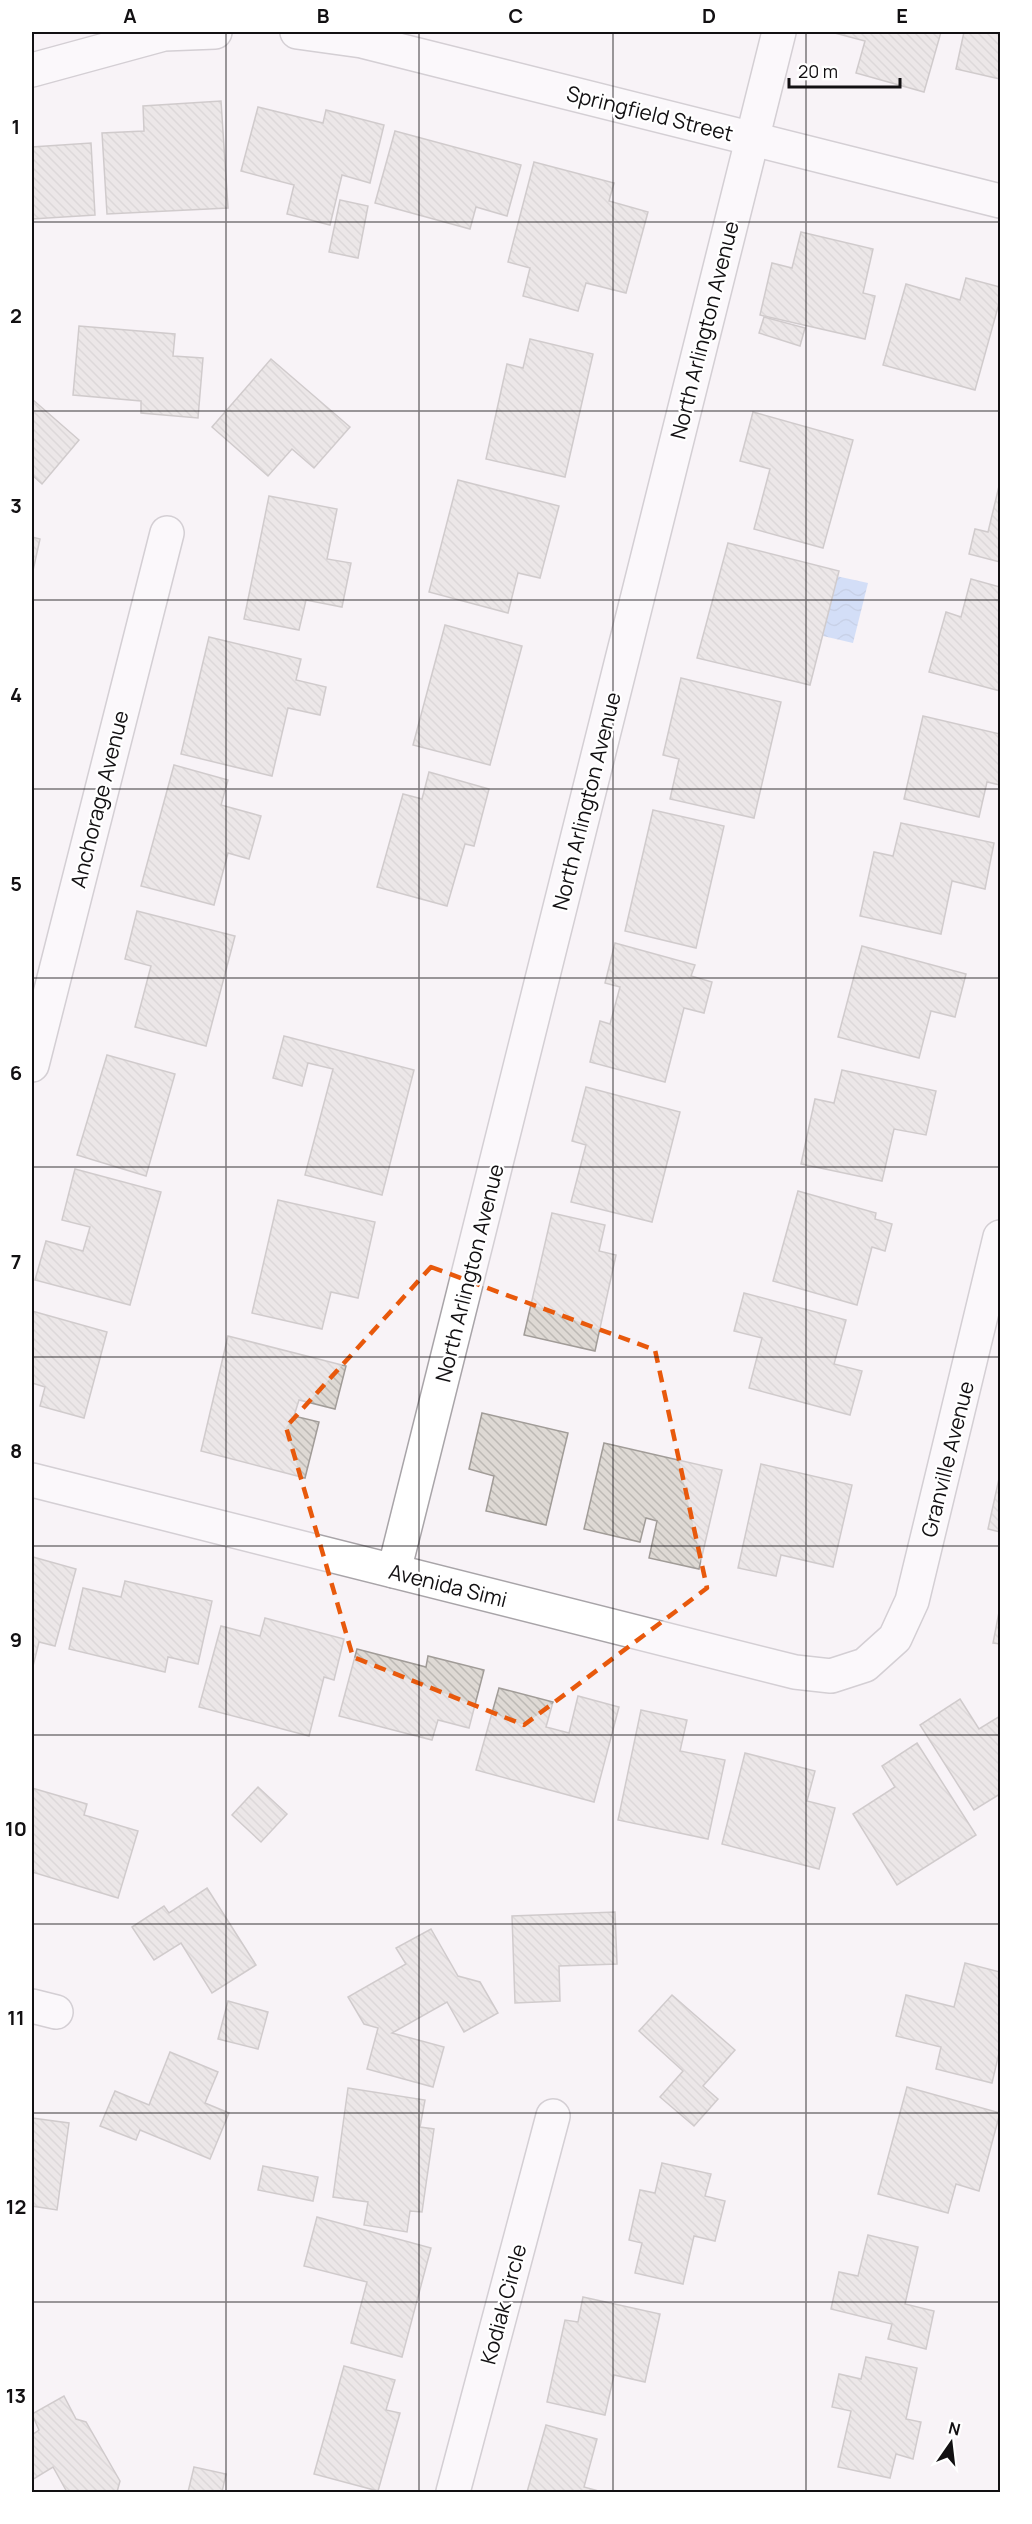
<svg xmlns="http://www.w3.org/2000/svg" width="1032" height="2524" font-family="Manrope,sans-serif">
	<defs>
		<pattern id="water-waves" width="16" height="10" patternUnits="userSpaceOnUse" patternTransform="scale(1.5)"><rect width="16" height="10" fill="#a7c6f7"/><path d="M0 5q4-4 8 0t8 0" fill="none" stroke="#8fa9d3"/></pattern>
		<pattern id="building-back-hatch" width="6" height="6" patternUnits="userSpaceOnUse" patternTransform="scale(1.5)"><rect width="6" height="6" fill="#ded9d4"/><path d="M-1 5l2 2M0 0l6 6M5-1l2 2" fill="none" stroke="#bdb9b5"/></pattern>
	</defs>
	<rect width="100%" height="100%" fill="#f8f3f7"/>
	<!-- water -->
	<polygon fill="url(#water-waves)" points="836,576 868,583 853,643 823,636"/>
	<!-- building -->
	<g fill="url(#building-back-hatch)" stroke="#a19c98" stroke-width="1.5">
		<polygon points="831,32 941,32 924,92 856,73 865,41"/>
		<polygon points="964,32 1000,32 1000,79 956,69"/>
		<polygon points="221,101 228,208 107,214 102,133 144,131 143,106"/>
		<polygon points="258,107 323,123 326,110 384,125 370,183 342,175 330,225 287,214 294,185 241,171"/>
		<polygon points="395,131 521,165 507,216 476,207 470,229 375,203"/>
		<polygon points="91,143 95,215 32,219 32,147"/>
		<polygon points="534,162 614,183 609,201 648,212 626,293 586,283 578,311 523,296 530,268 508,262"/>
		<polygon points="340,200 368,206 358,258 329,252"/>
		<polygon points="801,232 873,249 863,293 875,296 865,339 760,315 772,263 792,268"/>
		<polygon points="966,278 1000,287 1000,300 975,390 883,365 906,284 960,300"/>
		<polygon points="764,317 805,328 800,346 759,333"/>
		<polygon points="79,326 175,334 173,356 203,358 198,418 141,413 141,401 73,395"/>
		<polygon points="530,339 593,354 565,477 486,459 507,364 523,368"/>
		<polygon points="271,359 350,427 314,468 292,449 268,476 212,427"/>
		<polygon points="32,399 79,440 42,484 32,475"/>
		<polygon points="753,412 853,440 823,548 754,529 770,469 740,461"/>
		<polygon points="458,480 559,506 540,578 518,573 508,613 429,592"/>
		<polygon points="1000,482 1000,562 969,554 975,529 988,532"/>
		<polygon points="269,496 337,509 327,559 351,563 342,607 306,600 299,630 244,619"/>
		<polygon points="32,537 40,539 32,575"/>
		<polygon points="728,543 839,571 810,685 697,658"/>
		<polygon points="971,579 1000,587 1000,691 929,672 946,612 961,617"/>
		<polygon points="445,625 522,646 490,765 413,745"/>
		<polygon points="209,637 301,659 296,680 326,687 320,715 288,708 272,776 181,754"/>
		<polygon points="681,678 781,702 754,818 670,799 679,759 663,755"/>
		<polygon points="923,716 1000,734 1000,785 987,782 979,817 904,799"/>
		<polygon points="174,765 228,780 221,805 261,816 249,859 228,853 214,905 141,886"/>
		<polygon points="429,772 489,789 474,846 465,844 447,906 377,887 403,794 422,799"/>
		<polygon points="653,810 724,826 696,948 625,931"/>
		<polygon points="901,823 994,843 985,889 952,881 941,934 860,916 874,852 893,856"/>
		<polygon points="137,911 235,936 206,1046 135,1027 151,966 125,959"/>
		<polygon points="615,943 695,965 691,976 712,982 704,1013 684,1008 665,1082 590,1062 600,1021 610,1024 620,987 605,983"/>
		<polygon points="862,946 966,974 955,1017 931,1011 919,1058 838,1037"/>
		<polygon points="284,1036 414,1070 382,1195 305,1175 333,1069 308,1063 302,1086 273,1078"/>
		<polygon points="107,1055 175,1074 146,1176 77,1155"/>
		<polygon points="842,1070 936,1091 926,1135 894,1129 882,1181 801,1164 815,1099 834,1103"/>
		<polygon points="586,1087 680,1112 652,1222 571,1202 586,1145 572,1141"/>
		<polygon points="75,1169 161,1192 130,1305 35,1280 46,1241 83,1251 90,1227 62,1220"/>
		<polygon points="798,1191 876,1213 875,1219 892,1224 885,1251 872,1247 857,1305 773,1281"/>
		<polygon points="278,1200 375,1222 358,1298 331,1292 322,1329 252,1313"/>
		<polygon points="552,1213 605,1225 599,1251 616,1255 595,1351 524,1335"/>
		<polygon points="744,1293 846,1320 834,1364 862,1371 850,1415 749,1388 762,1338 734,1331"/>
		<polygon points="32,1311 107,1332 84,1418 40,1406 45,1387 32,1383"/>
		<polygon points="228,1336 346,1366 335,1409 299,1400 294,1416 319,1422 305,1478 201,1451"/>
		<polygon points="482,1413 568,1433 546,1525 486,1511 494,1476 469,1469"/>
		<polygon points="604,1443 722,1470 699,1569 649,1558 657,1521 646,1518 640,1542 584,1529"/>
		<polygon points="761,1464 852,1485 833,1567 781,1555 776,1576 738,1568"/>
		<polygon points="1000,1474 1000,1532 988,1529"/>
		<polygon points="33,1557 76,1569 55,1646 39,1642 33,1666"/>
		<polygon points="125,1581 212,1601 198,1664 168,1657 165,1672 69,1649 83,1588 121,1597"/>
		<polygon points="1000,1607 1000,1644 993,1643"/>
		<polygon points="265,1618 344,1639 334,1680 324,1677 309,1736 199,1707 221,1626 260,1636"/>
		<polygon points="357,1649 426,1667 428,1656 484,1670 469,1728 438,1720 432,1740 339,1716"/>
		<polygon points="499,1688 553,1702 546,1727 569,1733 578,1696 619,1707 594,1802 476,1770"/>
		<polygon points="960,1699 979,1729 1000,1716 1000,1794 974,1810 920,1725"/>
		<polygon points="641,1710 687,1720 680,1751 725,1760 708,1839 618,1820"/>
		<polygon points="917,1743 976,1835 897,1885 853,1814 895,1787 882,1766"/>
		<polygon points="745,1753 815,1771 807,1801 835,1808 819,1869 722,1844"/>
		<polygon points="258,1787 287,1814 261,1842 232,1815"/>
		<polygon points="32,1788 87,1804 84,1815 138,1831 118,1898 32,1872"/>
		<polygon points="207,1888 256,1965 212,1993 181,1943 154,1960 132,1927 164,1906 169,1913"/>
		<polygon points="615,1912 617,1964 559,1966 560,2001 515,2003 512,1916"/>
		<polygon points="431,1929 458,1976 480,1982 498,2013 464,2032 447,2002 392,2033 444,2047 433,2087 367,2069 378,2028 364,2024 348,1997 406,1964 396,1948"/>
		<polygon points="965,1963 1000,1972 1000,2049 992,2083 936,2069 941,2047 896,2036 906,1995 954,2007"/>
		<polygon points="672,1995 735,2050 703,2086 718,2099 694,2126 660,2097 683,2071 639,2031"/>
		<polygon points="228,2001 268,2012 258,2049 218,2039"/>
		<polygon points="170,2052 218,2072 205,2103 229,2113 210,2159 140,2130 136,2140 100,2126 115,2091 149,2105"/>
		<polygon points="907,2087 1000,2113 979,2191 956,2184 948,2213 878,2194"/>
		<polygon points="348,2088 425,2100 420,2127 434,2129 422,2212 410,2211 407,2232 364,2225 368,2202 333,2197"/>
		<polygon points="32,2118 69,2123 57,2210 32,2206"/>
		<polygon points="662,2163 711,2174 705,2196 725,2201 715,2241 694,2236 683,2284 635,2273 642,2243 629,2240 640,2190 655,2193"/>
		<polygon points="263,2166 318,2177 313,2201 258,2190"/>
		<polygon points="317,2217 431,2248 402,2357 351,2343 367,2282 304,2266"/>
		<polygon points="868,2235 918,2247 905,2304 934,2311 926,2349 888,2339 892,2324 831,2309 839,2272 858,2276"/>
		<polygon points="583,2297 660,2314 645,2382 614,2375 605,2415 547,2402 565,2320 578,2322"/>
		<polygon points="866,2357 917,2368 906,2419 921,2422 913,2459 896,2454 890,2478 838,2467 851,2411 832,2407 839,2374 861,2379"/>
		<polygon points="344,2366 395,2380 386,2410 400,2413 378,2491 314,2474"/>
		<polygon points="64,2396 76,2419 86,2422 120,2481 117,2492 67,2492 53,2467 32,2480 32,2435 39,2430 32,2414"/>
		<polygon points="546,2425 597,2439 584,2487 602,2492 527,2492"/>
		<polygon points="194,2467 226,2474 222,2492 188,2492"/>
	</g>
	<g fill="none" stroke-linecap="round" stroke-linejoin="round">
		<defs>
			<g id="minor">
				<polyline points="297,32 362,41 1000,201"/>
				<polyline points="32,70 164,34 215,32"/>
				<polyline points="32,1065 167,533"/>
				<polyline points="32,1480 795,1672 831,1676 865,1665 895,1638 912,1601 1000,1237"/>
				<polyline points="394,1571 779,32"/>
				<polyline points="32,2006 56,2012"/>
				<polyline points="453,2492 553,2116"/>
			</g>
		</defs>
		<!-- minor casing -->
		<use href="#minor" stroke="#a8a4a8" stroke-width="36"/>
		<!-- minor -->
		<use href="#minor" stroke="#fff" stroke-width="33"/>
	</g>
	<!-- marked area -->
	<path d="M0 0H1032V2524H0ZM431 1267 655 1350 707 1588 524 1725 353 1657 286 1427Z" fill="#f8f3f7" fill-opacity=".55" fill-rule="evenodd"/>
	<path fill="none" stroke="#e8590c" stroke-width="4.5" stroke-dasharray="12 8" stroke-linejoin="round" d="M431 1267 655 1350 707 1588 524 1725 353 1657 286 1427Z"/>
	<!-- grid -->
	<path fill="none" stroke="#121012" stroke-width="1.5" stroke-opacity="0.55" d="M226 32V2492M419 32V2492M613 32V2492M806 32V2492M32 222H1000M32 411H1000M32 600H1000M32 789H1000M32 978H1000M32 1167H1000M32 1357H1000M32 1546H1000M32 1735H1000M32 1924H1000M32 2113H1000M32 2302H1000"/>
	<g text-anchor="middle" dominant-baseline="central" stroke-width="4.5" stroke-linejoin="round" paint-order="stroke">
		<!-- street labels -->
		<g font-size="21" fill="#121012" stroke="#fff">
			<text transform="translate(650 113) rotate(14)">Springfield Street</text>
			<text transform="translate(704 330) rotate(-76)">North Arlington Avenue</text>
			<text transform="translate(99 799) rotate(-76)">Anchorage Avenue</text>
			<text transform="translate(586 801) rotate(-76)">North Arlington Avenue</text>
			<text transform="translate(469 1273) rotate(-76)">North Arlington Avenue</text>
			<text transform="translate(947 1459) rotate(-76)">Granville Avenue</text>
			<text transform="translate(448 1585) rotate(14)">Avenida Simi</text>
			<text transform="translate(503 2304) rotate(-75)">Kodiak Circle</text>
		</g>
	</g>
	<!-- border -->
	<rect width="1032" height="2524" fill="none" stroke="#ffffff" stroke-width="66"/>
	<!-- north arrow -->
	<g transform="translate(951 2443) rotate(14)" stroke="#ffffff" stroke-width="4.5" paint-order="stroke">
	<path d="M0-4.5L10 22L0 15L-10 22Z" fill="#121012"/>
	<text y="-9" font-size="16" font-weight="bold" text-anchor="middle" fill="#121012">N</text>
	</g>
	<!-- scale -->
	<path d="M789 78v9h111v-9" fill="none" stroke="#121012" stroke-width="3"/>
	<text x="798" y="78" font-size="18" fill="#121012" stroke="#ffffff" stroke-width="4.5" paint-order="stroke">20 m</text>
	<rect x="33" y="33" width="966" height="2458" fill="none" stroke="#121012" stroke-width="2"/>
	<g font-size="20" text-anchor="middle" font-weight="bold" fill="#121012">
		<text x="130" y="23">A</text>
		<text x="323" y="23">B</text>
		<text x="516" y="23">C</text>
		<text x="709" y="23">D</text>
		<text x="902" y="23">E</text>
		<text x="16" y="134">1</text>
		<text x="16" y="323">2</text>
		<text x="16" y="513">3</text>
		<text x="16" y="702">4</text>
		<text x="16" y="891">5</text>
		<text x="16" y="1080">6</text>
		<text x="16" y="1269">7</text>
		<text x="16" y="1458">8</text>
		<text x="16" y="1647">9</text>
		<text x="16" y="1836">10</text>
		<text x="16" y="2025">11</text>
		<text x="16" y="2214">12</text>
		<text x="16" y="2403">13</text>
	</g>
</svg>
